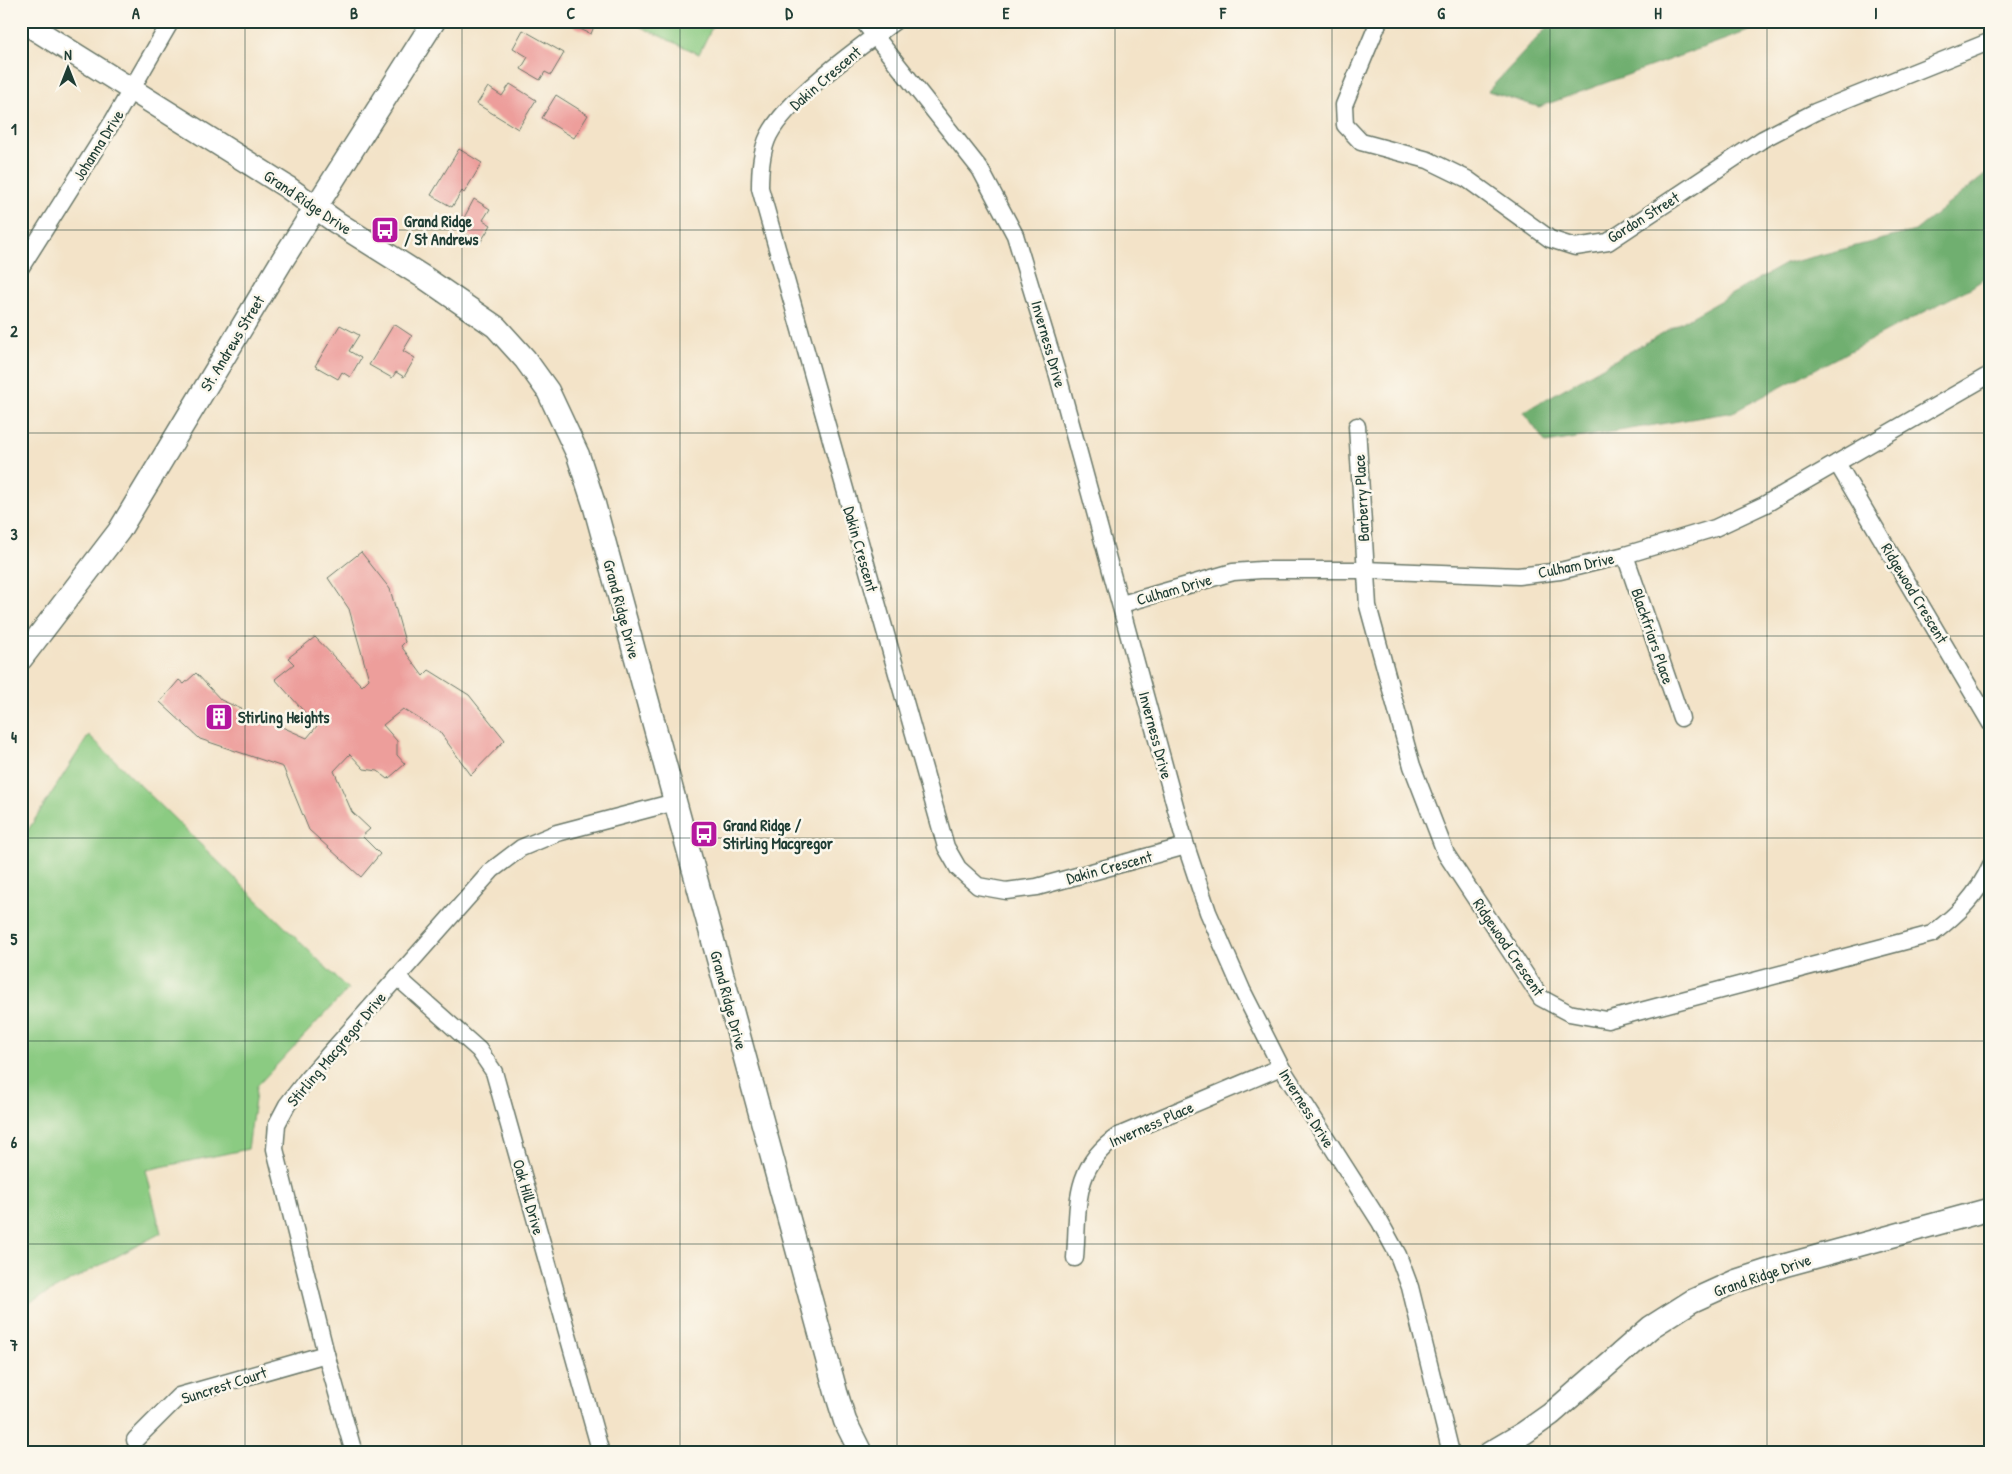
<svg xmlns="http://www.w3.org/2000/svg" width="2012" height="1474" font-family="'Patrick Hand',sans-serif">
	<rect width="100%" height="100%" fill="#fbf7ec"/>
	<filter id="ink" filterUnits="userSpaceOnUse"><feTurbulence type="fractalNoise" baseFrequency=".02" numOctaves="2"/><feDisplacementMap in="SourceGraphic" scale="10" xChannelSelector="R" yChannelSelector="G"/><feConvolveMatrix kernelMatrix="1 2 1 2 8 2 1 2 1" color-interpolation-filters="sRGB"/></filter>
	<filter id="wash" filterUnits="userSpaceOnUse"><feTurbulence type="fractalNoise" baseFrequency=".0096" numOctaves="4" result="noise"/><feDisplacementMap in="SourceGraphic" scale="20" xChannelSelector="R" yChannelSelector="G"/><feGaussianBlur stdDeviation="1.12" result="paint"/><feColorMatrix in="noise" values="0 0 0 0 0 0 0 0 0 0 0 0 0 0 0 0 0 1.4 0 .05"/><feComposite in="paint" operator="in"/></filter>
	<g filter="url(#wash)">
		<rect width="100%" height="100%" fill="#f3e3c8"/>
		<!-- green -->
		<g fill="#8bcb82" stroke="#55845b">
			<polygon points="628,21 715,21 699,54"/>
			<polygon points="89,735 348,989 257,1086 248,1149 146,1170 161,1233 21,1307 21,841"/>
		</g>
		<!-- forest -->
		<g fill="#70af70" stroke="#487652">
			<polygon points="1553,21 1776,21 1539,107 1488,91"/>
			<polygon points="1991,170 1991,274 1972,287 1733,412 1546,443 1523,412 1785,264 1915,231"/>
		</g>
		<g id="blocks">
			<!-- building -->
			<g fill="#ed9e9b">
				<polygon points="572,21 596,21 591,34 571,25"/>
				<polygon points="523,30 564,53 551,75 545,72 540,80 521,69 528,57 513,48"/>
				<polygon points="510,84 536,100 518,129 477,104 488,87 502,96"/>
				<polygon points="556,95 588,115 574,138 542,118"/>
				<polygon points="459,149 482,163 464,193 462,191 452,207 431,195"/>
				<polygon points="474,199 490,209 483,220 491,225 480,243 458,229"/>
				<polygon points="394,324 412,336 403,351 415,358 404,377 396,372 392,378 369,365"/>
				<polygon points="340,325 359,335 349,351 361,358 350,377 342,372 338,379 315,366"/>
				<polygon points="361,552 390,589 405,642 401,646 423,676 429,670 469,695 505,740 471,775 439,731 403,709 383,725 397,741 397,755 405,764 388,779 378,771 364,769 350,754 334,771 352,812 370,829 362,836 380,854 361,877 309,830 283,767 200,739 160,702 179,680 184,684 196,673 221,700 307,738 317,726 275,679 294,664 288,658 315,637 362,686 369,679 349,609 328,578"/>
			</g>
		</g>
	</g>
	<g filter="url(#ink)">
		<use href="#blocks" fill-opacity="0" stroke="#697768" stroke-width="1"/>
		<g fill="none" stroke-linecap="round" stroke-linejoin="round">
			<defs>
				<g id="street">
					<polyline points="863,21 980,169 1015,235 1058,376 1186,846 1208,912 1242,990 1281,1067 1380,1222 1398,1255 1410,1287 1451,1453"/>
					<path d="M895 21C860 47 788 98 769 135 761 151 760 170 760 188L946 847 958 868 978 886 1006 891 1037 887 1186 846"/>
					<polyline points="1379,21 1344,105 1345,125 1361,142 1428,160 1467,179 1550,239 1575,247 1608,242 1763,139 1815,112 1991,41"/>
					<polyline points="21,267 113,121 171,21"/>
					<path d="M1357 426 1368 606 1412 766 1446 854 1541 998 1569 1013 1607 1020 1932 934C1959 913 1977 896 1991 865"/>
					<polyline points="1837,463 1991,724"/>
					<polyline points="1625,555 1681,718"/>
					<polyline points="1122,604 1233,572 1261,570 1364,570 1518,576 1560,571 1625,555 1715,528 1764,505 1991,374"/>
					<polyline points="397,977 479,1050 494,1072 601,1453"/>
					<path d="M1075 1258C1079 1208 1071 1168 1118 1136L1281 1067"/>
					<polyline points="135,1440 179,1396 326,1354"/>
					<polyline points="354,1453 326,1354 275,1149 277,1124 287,1105 308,1078 492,870 521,848 557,833 675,802"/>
				</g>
				<g id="secondary">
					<polyline points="22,21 287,187 336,222 425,278 496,327 525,359 548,391 578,455 594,504 836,1392 845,1421 861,1453"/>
					<polyline points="21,659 119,531 283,259 434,21"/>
					<polyline points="1490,1453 1524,1433 1551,1414 1651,1327 1692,1301 1736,1281 1782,1266 1991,1209"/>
				</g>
			</defs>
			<!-- street casing -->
			<use href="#street" stroke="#697768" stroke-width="19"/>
			<!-- secondary casing -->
			<use href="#secondary" stroke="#697768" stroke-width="25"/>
			<!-- street -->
			<use href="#street" stroke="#fff" stroke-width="16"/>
			<!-- secondary -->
			<use href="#secondary" stroke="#fff" stroke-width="22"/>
		</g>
	</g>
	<!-- grid -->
	<path fill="none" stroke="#1f3d34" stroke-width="1" stroke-opacity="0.55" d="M245 21V1453M462 21V1453M680 21V1453M897 21V1453M1115 21V1453M1332 21V1453M1550 21V1453M1767 21V1453M21 230H1991M21 433H1991M21 636H1991M21 838H1991M21 1041H1991M21 1244H1991"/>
	<!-- icons -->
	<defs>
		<symbol id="bus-square" viewBox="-11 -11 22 22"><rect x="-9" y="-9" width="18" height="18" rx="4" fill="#b5179e" stroke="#fbf7ec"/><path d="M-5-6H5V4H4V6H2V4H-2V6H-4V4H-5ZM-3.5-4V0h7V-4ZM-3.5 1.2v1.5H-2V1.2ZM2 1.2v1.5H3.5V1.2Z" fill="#fff"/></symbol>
		<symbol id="building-square" viewBox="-11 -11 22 22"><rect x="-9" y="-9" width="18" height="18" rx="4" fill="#b5179e" stroke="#fbf7ec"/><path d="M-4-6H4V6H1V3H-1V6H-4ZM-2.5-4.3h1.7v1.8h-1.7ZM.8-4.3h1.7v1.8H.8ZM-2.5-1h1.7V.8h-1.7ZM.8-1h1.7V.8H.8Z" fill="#fff"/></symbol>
	</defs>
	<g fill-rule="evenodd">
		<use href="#bus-square" x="369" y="214" width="32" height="32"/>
		<use href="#building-square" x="203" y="701" width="32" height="32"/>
		<use href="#bus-square" x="688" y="818" width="32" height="32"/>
	</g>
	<g text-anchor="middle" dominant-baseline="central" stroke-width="5" stroke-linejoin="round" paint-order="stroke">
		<!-- street labels -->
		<g font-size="16" fill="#1f3d34" stroke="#fbf7ec">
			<text transform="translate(825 78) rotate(-41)">Dakin Crescent</text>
			<text transform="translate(98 145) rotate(-58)">Johanna Drive</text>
			<text transform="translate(308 202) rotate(34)">Grand Ridge Drive</text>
			<text transform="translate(1643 217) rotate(-32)">Gordon Street</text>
			<text transform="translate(232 343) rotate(-59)">St. Andrews Street</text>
			<text transform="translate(1049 344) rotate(74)">Inverness Drive</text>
			<text transform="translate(1361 498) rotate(-93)">Barberry Place</text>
			<text transform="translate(861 549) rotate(74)">Dakin Crescent</text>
			<text transform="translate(1576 565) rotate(-11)">Culham Drive</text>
			<text transform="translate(1174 589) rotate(-16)">Culham Drive</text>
			<text transform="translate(1915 593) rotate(59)">Ridgewood Crescent</text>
			<text transform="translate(622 609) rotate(75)">Grand Ridge Drive</text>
			<text transform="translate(1653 636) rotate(71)">Blackfriars Place</text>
			<text transform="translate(1156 735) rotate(75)">Inverness Drive</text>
			<text transform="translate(1109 867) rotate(-15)">Dakin Crescent</text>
			<text transform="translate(1509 947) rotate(56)">Ridgewood Crescent</text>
			<text transform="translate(729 1000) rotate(75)">Grand Ridge Drive</text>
			<text transform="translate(336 1049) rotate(-50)">Stirling Macgregor Drive</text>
			<text transform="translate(1307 1108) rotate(58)">Inverness Drive</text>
			<text transform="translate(1151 1124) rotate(-24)">Inverness Place</text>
			<text transform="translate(529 1197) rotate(74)">Oak Hill Drive</text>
			<text transform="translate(1762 1275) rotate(-19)">Grand Ridge Drive</text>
			<text transform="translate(224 1385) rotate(-18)">Suncrest Court</text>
		</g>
		<!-- poi labels -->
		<g font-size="16" font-weight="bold" fill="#1f3d34" stroke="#fbf7ec" text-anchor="start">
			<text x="404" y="221">Grand Ridge<tspan x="404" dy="18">/ St Andrews</tspan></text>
			<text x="238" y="717">Stirling Heights</text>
			<text x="723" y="825">Grand Ridge /<tspan x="723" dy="18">Stirling Macgregor</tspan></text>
		</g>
	</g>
	<!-- margin -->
	<rect width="2012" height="1474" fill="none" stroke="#fbf7ec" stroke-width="55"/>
	<!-- north arrow -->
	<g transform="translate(68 68)" stroke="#fbf7ec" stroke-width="4" paint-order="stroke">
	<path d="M0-4L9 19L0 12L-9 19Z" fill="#1f3d34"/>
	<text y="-8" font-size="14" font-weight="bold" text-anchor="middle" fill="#1f3d34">N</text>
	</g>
	<rect x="28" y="28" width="1956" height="1418" fill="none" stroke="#1f3d34" stroke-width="2"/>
	<g font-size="16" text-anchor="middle" font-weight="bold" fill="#1f3d34">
		<text x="136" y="19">A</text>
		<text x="354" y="19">B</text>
		<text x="571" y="19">C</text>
		<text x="789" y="19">D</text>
		<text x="1006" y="19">E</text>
		<text x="1223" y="19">F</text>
		<text x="1441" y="19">G</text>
		<text x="1658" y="19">H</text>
		<text x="1876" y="19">I</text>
		<text x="14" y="135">1</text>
		<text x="14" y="337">2</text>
		<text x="14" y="540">3</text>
		<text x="14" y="743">4</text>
		<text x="14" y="945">5</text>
		<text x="14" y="1148">6</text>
		<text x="14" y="1351">7</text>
	</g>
</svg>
